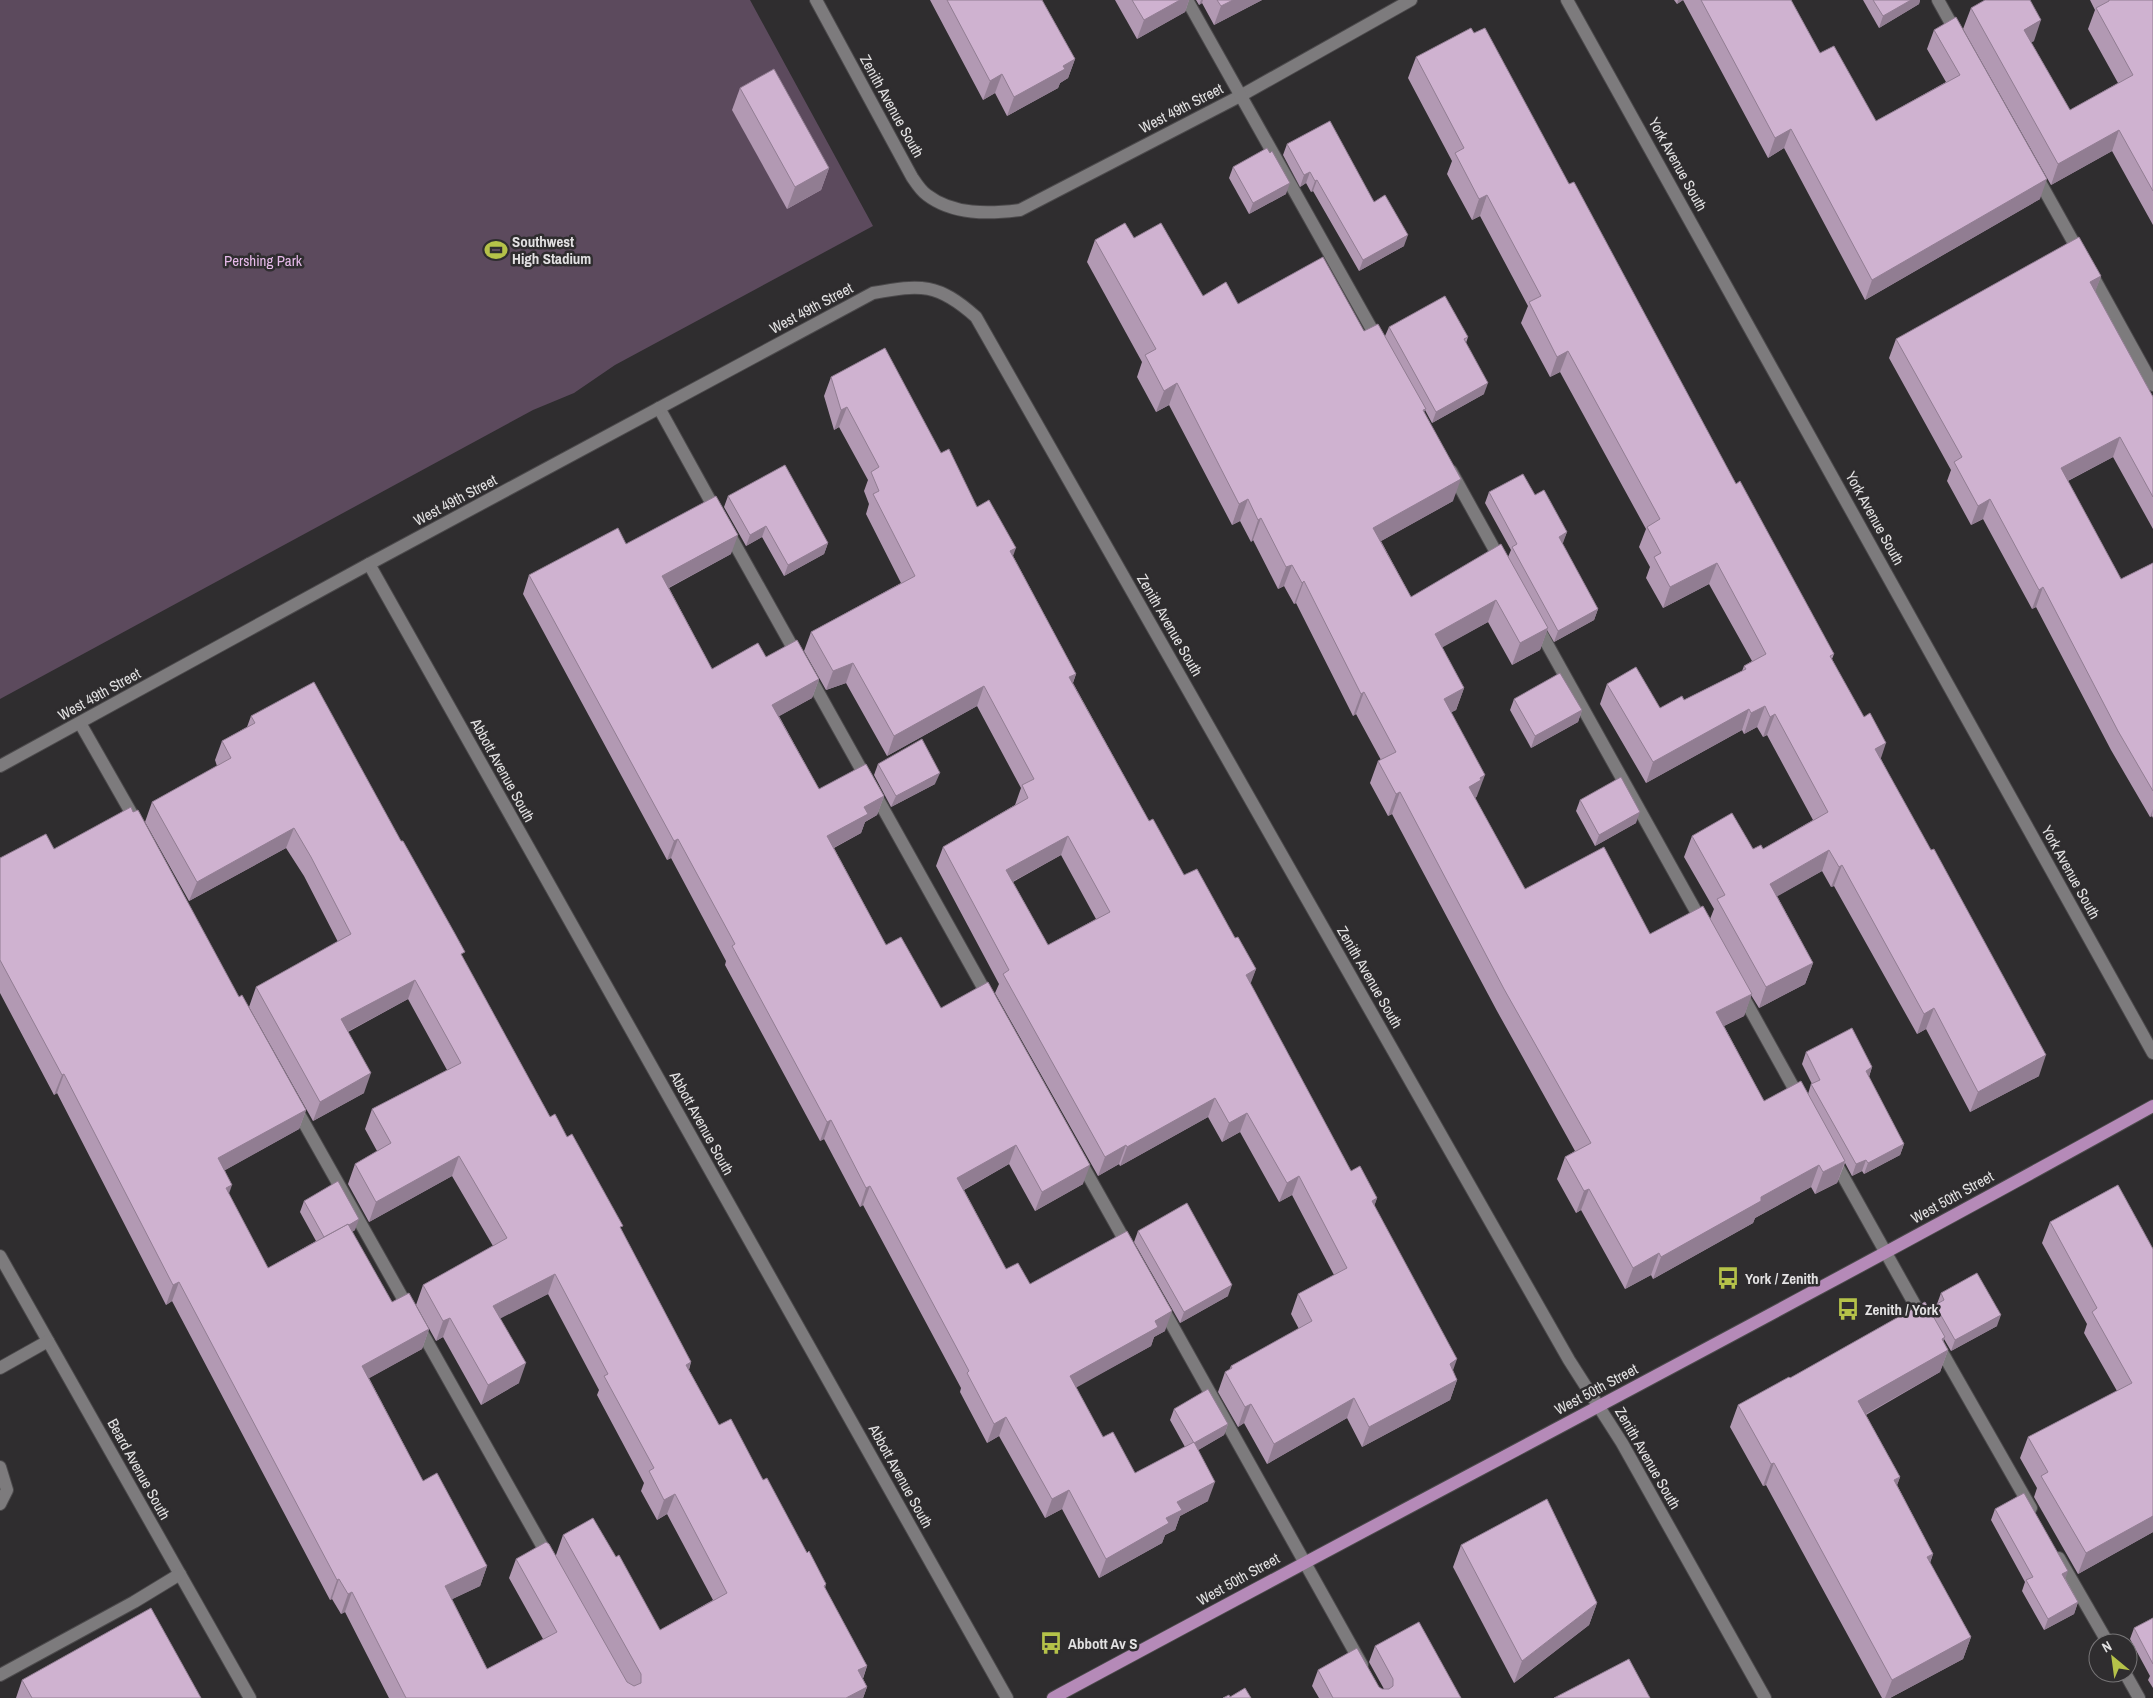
<svg xmlns="http://www.w3.org/2000/svg" width="2153" height="1698" font-family="'Archivo Narrow',sans-serif">
	<rect width="100%" height="100%" fill="#2f2d2f"/>
	<!-- green -->
	<polygon fill="#5c4a5d" points="0,0 750,0 873,226 615,365 574,393 533,410 0,699"/>
	<g fill="none" stroke-linecap="round" stroke-linejoin="round">
		<defs>
			<g id="minor">
				<path d="M816 0 912 177C916 183 921 191 927 195 953 215 989 214 1020 210L1242 95 1411 0"/>
				<polyline points="1187,0 1379,342"/>
				<polyline points="1567,0 2153,1053"/>
				<polyline points="1938,0 1958,36"/>
				<polyline points="2036,175 2080,254"/>
				<polyline points="2090,271 2153,385"/>
				<polyline points="659,408 717,513"/>
				<polyline points="1451,471 1502,563"/>
				<polyline points="727,530 798,657"/>
				<polyline points="369,564 1007,1698"/>
				<polyline points="1536,624 1703,924"/>
				<polyline points="808,674 990,1000"/>
				<polyline points="80,723 137,823"/>
				<path d="M0 766 369 564 873 293C921 284 938 283 976 317L1569 1360 1622 1443 1765 1698"/>
				<polyline points="1740,991 1801,1101"/>
				<polyline points="294,1105 549,1558"/>
				<polyline points="1079,1159 1129,1248"/>
				<polyline points="1834,1160 1924,1321"/>
				<polyline points="0,1256 250,1698"/>
				<polyline points="1162,1307 1362,1665"/>
				<polyline points="1938,1345 2031,1508"/>
				<polyline points="0,1368 48,1341"/>
				<polyline points="0,1467 7,1490 0,1504"/>
				<polyline points="2059,1558 2108,1643"/>
				<polyline points="2125,1673 2139,1698"/>
				<polyline points="0,1675 134,1602 180,1574"/>
			</g>
			<path id="major" d="M1053 1698C1419 1500 1789 1308 2153 1106"/>
		</defs>
		<!-- minor casing -->
		<use href="#minor" stroke="#4c4a4c" stroke-width="14"/>
		<!-- major casing -->
		<use href="#major" stroke="#4c4a4c" stroke-width="14"/>
		<!-- minor -->
		<use href="#minor" stroke="#7d7b7d" stroke-width="12"/>
		<!-- major -->
		<use href="#major" stroke="#b58ab8" stroke-width="12"/>
	</g>
	<!-- wall -->
	<g fill="#b299b3" fill-rule="evenodd">
		<polygon points="930,0 1042,0 1075,59 1068,78 1060,83 1058,88 1007,116 995,93 983,100"/>
		<polygon points="1115,0 1189,0 1185,12 1137,39"/>
		<polygon points="1196,0 1262,0 1214,25 1202,3 1199,5"/>
		<polygon points="1674,0 1791,0 1820,53 1876,121 1946,82 1927,49 1934,30 2040,199 1865,300 1784,148 1768,158 1683,0 1677,4"/>
		<polygon points="1863,0 1920,0 1919,4 1879,28"/>
		<polygon points="2090,0 2153,0 2153,225 2112,151 2051,185 1963,29 1971,8 2034,41 2031,42 2070,110 2118,83 2088,29 2095,10"/>
		<polygon points="1416,57 1569,184 1736,484 1834,654 1832,659 1881,759 2039,1076 1970,1112 1926,1029 1917,1034 1834,886 1831,887 1822,871 1777,896 1813,963 1805,984 1759,1008 1751,995 1744,1016 1724,1026 1764,1101 1808,1094 1811,1084 1812,1084 1802,1064 1806,1052 1872,1067 1869,1077 1904,1144 1900,1155 1864,1174 1862,1171 1852,1176 1845,1163 1837,1183 1815,1194 1811,1187 1755,1218 1753,1223 1653,1279 1651,1275 1625,1289 1581,1210 1576,1213 1557,1179 1565,1157 1575,1151 1497,1011 1392,814 1388,816 1370,783 1378,761 1381,760 1356,714 1353,716 1296,603 1294,604 1284,586 1278,589 1253,540 1251,542 1240,521 1232,525 1169,405 1156,412 1137,377 1142,362 1087,262 1095,240 1134,238 1203,296 1385,336 1389,327 1468,337 1466,343 1484,394 1432,423 1425,410 1424,412 1453,501 1381,541 1411,597 1508,557 1511,550 1485,503 1489,492 1535,495 1567,532 1562,543 1598,609 1594,620 1554,642 1547,630 1540,650 1512,665 1488,622 1442,647 1464,688 1456,710 1451,712 1477,796 1475,798 1525,889 1650,934 1710,919 1714,909 1684,857 1692,836 1753,849 1763,849 1813,820 1767,735 1763,737 1757,727 1744,734 1742,730 1646,783 1600,704 1607,684 1660,708 1684,700 1742,671 1744,666 1752,661 1709,584 1663,608 1646,578 1650,567 1639,547 1646,529 1560,372 1550,377 1521,323 1528,306 1480,216 1472,220 1447,174 1452,161 1408,78"/>
		<polygon points="740,88 829,168 821,190 787,209 732,110"/>
		<polygon points="1287,144 1374,202 1404,246 1359,271 1313,191 1311,192 1306,183 1300,187 1283,155"/>
		<polygon points="1233,167 1286,194 1249,214 1229,178"/>
		<polygon points="2101,276 2095,291 2153,397 2153,529 2113,457 2068,481 2121,579 2153,563 2153,818 2152,816 2150,817 2111,750 2036,607 2032,609 1983,519 1971,525 1947,481 1951,470 1889,358 1896,339"/>
		<path d="M831 377 941 453 977 507 1013 556 1076 674 1073 683 1149 821 1184 875 1235 938 1256 969 1250 983 1351 1171 1377 1198 1374 1206 1457 1380 1450 1400 1362 1447 1347 1418 1267 1464 1244 1423 1238 1427 1218 1392 1225 1372 1229 1370 1231 1366 1299 1329 1291 1314 1298 1294 1334 1275 1292 1195 1279 1202 1240 1132 1222 1142 1208 1117 1120 1166 1119 1164 1098 1176 995 993 999 984 936 866 943 847 1015 805 1021 788 977 706 887 756 846 683 826 690 804 651 811 632 901 583 866 514 869 504 864 491 868 480 839 427 834 430 824 396ZM1061 855 1096 919 1048 945 1013 882Z"/>
		<polygon points="728,496 828,543 824,554 784,576 762,537 746,546 724,507"/>
		<polygon points="731,554 669,588 712,669 766,657 819,679 812,698 779,716 819,789 884,796 877,815 865,822 861,833 834,848 886,945 941,1008 1083,1184 1035,1211 1009,1164 964,1190 1006,1269 1030,1284 1165,1331 1154,1337 1151,1346 1076,1387 1103,1437 1135,1473 1185,1447 1170,1420 1174,1409 1228,1424 1224,1435 1198,1450 1208,1501 1180,1516 1175,1530 1165,1535 1162,1543 1099,1578 1062,1509 1045,1518 999,1436 987,1443 960,1392 961,1388 863,1205 860,1207 824,1139 820,1141 725,965 726,961 671,858 667,860 523,594 529,575"/>
		<polygon points="1514,699 1582,710 1578,722 1531,748 1510,710"/>
		<polygon points="251,716 463,958 550,1117 567,1137 621,1229 691,1362 689,1370 719,1425 763,1480 826,1584 825,1588 867,1666 863,1679 867,1687 863,1698 389,1698 345,1612 341,1614 332,1599 330,1600 172,1301 166,1305 57,1093 54,1095 0,993 0,858 54,849 239,997 306,1110 299,1129 225,1170 229,1194 268,1268 316,1241 300,1212 304,1201 355,1230 352,1232 392,1302 429,1329 422,1349 369,1378 423,1481 487,1566 480,1586 452,1599 487,1669 543,1639 509,1578 516,1559 556,1555 563,1535 616,1557 660,1630 713,1600 667,1514 657,1520 641,1491 644,1483 597,1395 599,1390 548,1294 500,1318 519,1383 481,1405 443,1337 436,1341 416,1305 423,1285 493,1246 452,1176 369,1222 348,1184 355,1164 377,1151 365,1129 372,1109 447,1070 408,999 348,1032 364,1093 313,1121 249,1007 256,987 338,942 304,876 286,848 189,901 145,822 152,802 217,766 215,760 222,741 247,727"/>
		<polygon points="878,764 935,784 891,807 874,775"/>
		<polygon points="1580,800 1636,823 1595,846 1576,811"/>
		<polygon points="2118,1185 2153,1532 2078,1574 2034,1497 2037,1488 2020,1458 2028,1437 2117,1391 2084,1333 2087,1324 2042,1243 2050,1222"/>
		<polygon points="1138,1231 1228,1296 1180,1323 1134,1242"/>
		<polygon points="1941,1293 1997,1326 1951,1351 1944,1339 1943,1341 1948,1350 1940,1372 1866,1415 1900,1477 1897,1485 1933,1554 1930,1563 1971,1637 1963,1659 1890,1698 1882,1698 1766,1485 1763,1486 1730,1427 1738,1405 1790,1378 1932,1314 1935,1305 1937,1304"/>
		<polygon points="1995,1509 2065,1578 2078,1602 2074,1614 2044,1630 2022,1591 2025,1582 1991,1520"/>
		<polygon points="1461,1545 1597,1603 1589,1625 1514,1683 1453,1567"/>
		<polygon points="2153,1618 2153,1688 2148,1680 2150,1676 2130,1639 2134,1628"/>
		<polygon points="1375,1646 1461,1698 1319,1698 1312,1686 1318,1670 1379,1687 1382,1689 1384,1689 1369,1662"/>
		<polygon points="22,1680 201,1698 16,1698"/>
	</g>
	<!-- shaded-wall -->
	<g fill="#917d92">
		<polygon points="1180,0 1189,0 1185,12 1137,39 1144,20"/>
		<polygon points="1201,0 1203,0 1202,3 1199,5"/>
		<polygon points="1233,0 1262,0 1214,25 1221,6"/>
		<polygon points="1678,0 1683,0 1677,4"/>
		<polygon points="1911,0 1920,0 1919,4 1879,28 1883,16"/>
		<polygon points="2041,20 2034,41 2016,50 2024,30"/>
		<polygon points="1075,59 1068,78 1060,83 1058,88 1007,116 1014,97 1063,66"/>
		<polygon points="1002,74 995,93 983,100 990,81"/>
		<polygon points="1791,129 1784,148 1768,158 1775,138"/>
		<polygon points="2119,130 2112,151 2051,185 2058,164"/>
		<polygon points="829,168 821,190 787,209 795,187"/>
		<polygon points="1310,172 1306,183 1300,187 1304,175"/>
		<polygon points="2047,179 2040,199 1865,300 1872,280"/>
		<polygon points="1317,180 1313,191 1311,192 1315,181"/>
		<polygon points="1290,183 1286,194 1249,214 1253,203"/>
		<polygon points="1487,195 1480,216 1472,220 1479,199"/>
		<polygon points="1408,235 1404,246 1359,271 1363,260"/>
		<polygon points="2101,276 2094,295 2090,282"/>
		<polygon points="1568,351 1560,372 1550,377 1557,357"/>
		<polygon points="1177,383 1169,405 1156,412 1164,391"/>
		<polygon points="1488,383 1484,394 1432,423 1436,412"/>
		<polygon points="847,407 839,427 834,430 841,410"/>
		<polygon points="2120,437 2113,457 2054,488 2061,468"/>
		<polygon points="1461,479 1453,501 1365,550 1373,528"/>
		<polygon points="1248,499 1240,521 1232,525 1239,504"/>
		<polygon points="1990,499 1983,519 1971,525 1978,506"/>
		<polygon points="1261,518 1253,540 1251,542 1258,520"/>
		<polygon points="766,526 762,537 746,546 750,535"/>
		<polygon points="1567,532 1563,543 1554,548 1559,537"/>
		<polygon points="738,535 731,554 655,595 662,576"/>
		<polygon points="828,543 824,554 784,576 788,565"/>
		<polygon points="1016,548 1009,567 1010,551"/>
		<polygon points="1717,563 1709,584 1663,608 1670,587"/>
		<polygon points="1292,565 1284,586 1278,589 1286,567"/>
		<polygon points="1304,581 1296,603 1294,604 1302,583"/>
		<polygon points="2043,587 2036,607 2032,609 2039,590"/>
		<polygon points="1496,600 1488,622 1427,656 1435,634"/>
		<polygon points="1598,609 1594,620 1554,642 1558,631"/>
		<polygon points="1548,628 1540,650 1512,665 1520,643"/>
		<polygon points="853,663 846,683 826,690 833,671"/>
		<polygon points="1076,674 1069,693 1069,677"/>
		<polygon points="819,679 812,698 765,724 772,705"/>
		<polygon points="984,686 977,706 887,756 894,736"/>
		<polygon points="1464,688 1456,710 1436,721 1444,699"/>
		<polygon points="1364,692 1356,714 1353,716 1361,694"/>
		<polygon points="1765,706 1757,727 1744,734 1751,713"/>
		<polygon points="1749,709 1742,730 1646,783 1653,762"/>
		<polygon points="1582,710 1578,722 1531,748 1535,736"/>
		<polygon points="1775,714 1767,735 1763,737 1770,717"/>
		<polygon points="1886,743 1879,764 1875,749"/>
		<polygon points="940,773 935,784 891,807 896,796"/>
		<polygon points="1485,775 1477,796 1475,798 1469,787 1480,778"/>
		<polygon points="1400,792 1392,814 1388,816 1396,794"/>
		<polygon points="884,796 877,815 865,822 861,833 820,855 827,836 864,807"/>
		<polygon points="2153,809 2152,816 2150,817"/>
		<polygon points="1640,812 1636,823 1595,846 1599,835"/>
		<polygon points="294,828 286,848 189,901 197,882"/>
		<polygon points="1068,836 1061,855 999,889 1006,870"/>
		<polygon points="678,839 671,858 667,860 674,841"/>
		<polygon points="1829,850 1822,871 1762,905 1770,884"/>
		<polygon points="1842,865 1834,886 1831,887 1839,867"/>
		<polygon points="1813,963 1805,984 1759,1008 1766,987"/>
		<polygon points="1256,969 1249,988 1246,975"/>
		<polygon points="415,980 408,999 334,1039 341,1019"/>
		<polygon points="1752,994 1744,1016 1708,1034 1716,1012"/>
		<polygon points="1934,1008 1926,1029 1917,1034 1924,1014"/>
		<polygon points="2046,1055 2039,1076 1970,1112 1978,1092"/>
		<polygon points="1872,1067 1868,1079 1866,1071"/>
		<polygon points="371,1073 364,1093 313,1121 320,1102"/>
		<polygon points="64,1074 57,1093 54,1095 62,1075"/>
		<polygon points="1215,1098 1208,1117 1120,1166 1127,1147"/>
		<polygon points="306,1110 299,1129 211,1178 218,1158"/>
		<polygon points="1247,1113 1240,1132 1222,1142 1229,1123"/>
		<polygon points="831,1120 824,1139 820,1141 827,1122"/>
		<polygon points="1904,1144 1900,1155 1864,1174 1868,1163"/>
		<polygon points="1016,1145 1009,1164 951,1197 957,1178"/>
		<polygon points="1126,1145 1119,1164 1098,1176 1105,1157"/>
		<polygon points="459,1156 452,1176 369,1222 376,1202"/>
		<polygon points="1866,1160 1862,1171 1852,1176 1856,1164"/>
		<polygon points="1845,1161 1837,1183 1815,1194 1823,1172"/>
		<polygon points="1090,1165 1083,1184 1035,1211 1042,1192"/>
		<polygon points="1819,1165 1811,1187 1755,1218 1753,1223 1653,1279 1661,1257 1761,1197"/>
		<polygon points="1299,1176 1292,1195 1279,1202 1287,1183"/>
		<polygon points="232,1185 225,1205 226,1188"/>
		<polygon points="870,1186 863,1205 860,1207 866,1188"/>
		<polygon points="1589,1189 1581,1210 1576,1213 1584,1191"/>
		<polygon points="1377,1198 1370,1218 1372,1201"/>
		<polygon points="359,1219 355,1230 321,1250 325,1239"/>
		<polygon points="1659,1253 1651,1275 1625,1289 1633,1268"/>
		<polygon points="555,1274 548,1294 486,1326 493,1306"/>
		<polygon points="179,1282 172,1301 166,1305 173,1285"/>
		<polygon points="1232,1285 1228,1296 1180,1323 1184,1312"/>
		<polygon points="1172,1311 1165,1331 1154,1337 1151,1346 1063,1395 1070,1376 1155,1321"/>
		<polygon points="2001,1315 1997,1326 1951,1351 1955,1340"/>
		<polygon points="450,1318 443,1337 436,1341 443,1321"/>
		<polygon points="429,1329 422,1349 355,1386 362,1366"/>
		<polygon points="1945,1337 1938,1355 1948,1350 1940,1372 1850,1423 1858,1401"/>
		<polygon points="1457,1359 1450,1379 1450,1364"/>
		<polygon points="691,1362 684,1382 686,1365"/>
		<polygon points="526,1363 519,1383 481,1405 488,1385"/>
		<polygon points="1457,1380 1450,1400 1362,1447 1369,1427"/>
		<polygon points="1354,1398 1347,1418 1267,1464 1274,1444"/>
		<polygon points="1251,1404 1244,1423 1238,1427 1245,1407"/>
		<polygon points="1006,1417 999,1436 987,1443 994,1424"/>
		<polygon points="1228,1424 1224,1435 1190,1455 1194,1443"/>
		<polygon points="1774,1463 1766,1485 1763,1486 1771,1464"/>
		<polygon points="1900,1477 1892,1499 1894,1480"/>
		<polygon points="1215,1482 1208,1501 1180,1516 1175,1530 1165,1535 1162,1543 1099,1578 1106,1559 1166,1518 1177,1502"/>
		<polygon points="1069,1490 1062,1509 1045,1518 1052,1499"/>
		<polygon points="675,1494 667,1514 657,1520 664,1500"/>
		<polygon points="2153,1516 2153,1532 2078,1574 2086,1553"/>
		<polygon points="1933,1554 1925,1576 1927,1557"/>
		<polygon points="487,1566 480,1586 438,1606 445,1586"/>
		<polygon points="2068,1571 2064,1582 2062,1574"/>
		<polygon points="339,1579 332,1599 330,1600 337,1580"/>
		<polygon points="352,1592 345,1612 341,1614 348,1594"/>
		<polygon points="2078,1602 2074,1614 2044,1630 2048,1619"/>
		<polygon points="1597,1603 1589,1625 1514,1683 1522,1661"/>
		<polygon points="1971,1637 1963,1659 1890,1698 1885,1698 1892,1680"/>
		<polygon points="867,1666 860,1686 858,1670"/>
		<polygon points="867,1687 863,1698 846,1698"/>
	</g>
	<!-- building -->
	<g fill="#cfb2d0" stroke="#917d92" fill-rule="evenodd">
		<polygon points="947,0 1042,0 1075,59 1063,66 1065,69 1014,97 1002,74 990,81"/>
		<polygon points="1132,0 1180,0 1144,20"/>
		<polygon points="1217,0 1233,0 1221,6"/>
		<polygon points="1701,0 1791,0 1820,53 1834,46 1876,121 1960,75 1934,30 1956,17 2047,179 1872,280 1791,129 1775,138"/>
		<polygon points="1873,0 1911,0 1883,16"/>
		<polygon points="1985,0 2030,0 2041,20 2024,30 2070,110 2133,75 2096,8 2109,1 2109,0 2153,0 2153,191 2119,130 2058,164 1971,8"/>
		<polygon points="1471,28 1474,33 1485,28 1569,184 1574,182 1736,484 1740,481 1766,529 1834,654 1830,656 1864,717 1870,713 1886,743 1875,749 1931,850 1934,849 2046,1055 1978,1092 1934,1008 1924,1014 1842,865 1839,867 1829,850 1770,884 1813,963 1766,987 1717,899 1725,895 1692,836 1732,813 1753,849 1761,845 1763,849 1828,812 1775,714 1770,717 1765,706 1751,713 1749,709 1653,762 1607,684 1636,667 1660,708 1682,696 1684,700 1746,669 1744,666 1766,654 1717,563 1670,587 1654,557 1661,553 1647,527 1660,519 1568,351 1557,357 1529,302 1541,296 1487,195 1479,199 1455,153 1464,148 1416,57"/>
		<polygon points="774,69 829,168 795,187 740,88"/>
		<polygon points="1330,121 1374,202 1385,195 1408,235 1363,260 1317,180 1315,181 1310,172 1304,175 1287,144"/>
		<polygon points="1267,148 1270,153 1272,151 1290,183 1253,203 1233,167"/>
		<polygon points="1125,223 1134,238 1161,223 1203,296 1226,282 1238,304 1323,257 1364,331 1378,324 1426,409 1423,410 1461,479 1373,528 1411,597 1501,544 1548,628 1520,643 1496,600 1435,634 1464,688 1444,699 1485,775 1480,778 1481,780 1469,787 1525,889 1604,847 1650,934 1703,906 1752,994 1716,1012 1764,1101 1801,1081 1845,1161 1823,1172 1819,1165 1761,1197 1761,1201 1661,1257 1659,1253 1633,1268 1589,1189 1584,1191 1565,1157 1591,1143 1504,989 1400,792 1396,794 1378,761 1396,752 1364,692 1361,694 1304,581 1302,583 1292,565 1286,567 1261,518 1258,520 1248,499 1239,504 1177,383 1164,391 1145,355 1156,349 1095,240"/>
		<polygon points="2079,237 2101,276 2090,282 2153,397 2153,497 2120,437 2061,468 2121,579 2153,563 2153,791 2118,731 2043,587 2039,590 1990,499 1978,506 1954,462 1962,457 1896,339"/>
		<polygon points="1445,296 1468,337 1464,339 1488,383 1436,412 1389,327"/>
		<path d="M885 348 941 453 949 449 977 507 989 500 1016 548 1010 551 1076 674 1069 677 1149 821 1153 819 1184 875 1197 869 1235 938 1238 937 1256 969 1246 975 1351 1171 1360 1166 1377 1198 1372 1201 1457 1359 1450 1364 1457 1380 1369 1427 1354 1398 1274 1444 1251 1404 1245 1407 1225 1372 1232 1368 1231 1366 1312 1321 1298 1294 1347 1268 1299 1176 1287 1183 1247 1113 1229 1123 1215 1098 1127 1147 1126 1145 1105 1157 1003 974 1009 970 943 847 1028 798 1022 785 1034 779 984 686 894 736 853 663 833 671 811 632 915 576 873 494 879 491 871 472 879 467 847 407 841 410 831 377ZM1068 836 1110 912 1048 945 1006 870Z"/>
		<polygon points="785,465 828,543 788,565 766,526 750,535 728,496"/>
		<polygon points="1523,474 1535,495 1544,490 1567,532 1559,537 1598,609 1558,631 1512,547 1517,544 1489,492"/>
		<polygon points="716,496 738,535 662,576 712,669 758,643 766,657 797,640 819,679 772,705 819,789 866,764 884,796 864,807 868,814 827,836 886,945 901,937 941,1008 988,982 1090,1165 1042,1192 1016,1145 957,1178 1006,1269 1018,1263 1030,1284 1127,1231 1172,1311 1155,1321 1158,1327 1070,1376 1103,1437 1113,1432 1135,1473 1194,1442 1215,1482 1177,1502 1182,1510 1166,1518 1169,1523 1106,1559 1069,1490 1052,1499 1006,1417 994,1424 967,1373 969,1371 870,1186 866,1188 831,1120 827,1122 732,946 735,944 678,839 674,841 529,575 618,528 626,544"/>
		<polygon points="1560,673 1582,710 1535,736 1514,699"/>
		<polygon points="314,682 401,841 403,841 454,932 465,952 461,954 550,1117 555,1114 567,1137 572,1134 623,1226 620,1227 691,1362 686,1365 719,1425 731,1419 763,1480 767,1478 807,1553 809,1551 826,1584 824,1586 867,1666 858,1670 867,1687 846,1698 406,1698 352,1592 348,1594 339,1579 337,1580 179,1282 173,1285 64,1074 62,1075 0,960 0,858 46,834 54,849 131,807 133,812 138,810 239,997 242,995 306,1110 218,1158 232,1185 226,1188 268,1268 348,1224 392,1302 409,1293 429,1329 362,1366 423,1481 437,1473 487,1566 445,1586 487,1669 557,1632 516,1559 546,1542 549,1544 627,1682 634,1686 641,1683 641,1674 563,1535 593,1518 616,1557 619,1555 660,1630 727,1593 675,1494 664,1500 649,1471 654,1468 604,1376 608,1374 555,1274 493,1306 526,1363 488,1385 450,1318 443,1321 423,1285 507,1238 459,1156 376,1202 355,1164 391,1143 372,1109 461,1063 415,980 341,1019 371,1073 320,1102 256,987 351,934 311,857 294,828 197,882 152,802 231,758 222,741 255,723 251,716"/>
		<polygon points="922,739 940,773 896,796 878,764"/>
		<polygon points="1621,777 1640,812 1599,835 1580,800"/>
		<polygon points="1852,1028 1872,1067 1866,1071 1904,1144 1868,1163 1866,1160 1856,1164 1811,1084 1820,1080 1806,1052"/>
		<polygon points="338,1181 359,1219 349,1225 348,1224 324,1237 304,1201"/>
		<polygon points="2118,1185 2153,1249 2153,1516 2086,1553 2041,1476 2048,1472 2028,1437 2132,1383 2092,1312 2097,1308 2050,1222"/>
		<polygon points="1187,1203 1232,1285 1184,1312 1138,1231"/>
		<polygon points="1977,1273 2001,1315 1955,1340 1935,1305 1944,1300 1941,1293"/>
		<polygon points="1925,1302 1945,1337 1942,1339 1948,1350 1858,1401 1900,1477 1894,1480 1933,1554 1927,1557 1971,1637 1892,1680 1774,1463 1771,1464 1738,1405 1789,1377 1790,1378"/>
		<polygon points="1208,1389 1228,1424 1194,1443 1174,1409"/>
		<polygon points="2024,1493 2068,1571 2062,1574 2078,1602 2048,1619 2026,1580 2033,1577 1995,1509"/>
		<polygon points="1547,1499 1597,1603 1522,1661 1461,1545"/>
		<polygon points="151,1608 201,1698 32,1698 22,1680"/>
		<polygon points="2153,1618 2153,1664 2134,1628"/>
		<polygon points="1419,1622 1461,1698 1333,1698 1318,1670 1357,1648 1379,1687 1382,1689 1389,1689 1393,1686 1393,1679 1375,1646"/>
		<polygon points="1629,1659 1650,1698 1554,1698"/>
		<polygon points="1245,1688 1251,1698 1223,1698 1229,1695 1230,1697"/>
	</g>
	<!-- icons -->
	<defs>
		<symbol id="stadium-bare" viewBox="-9 -9 18 18"><path d="M0-5a6.5 5 0 1 0 0 10a6.5 5 0 1 0 0-10ZM-3.5-1.8h7v3.6h-7Z" fill="#b5c249" stroke="#2f2d2f" stroke-width="2.5" paint-order="stroke"/></symbol>
		<symbol id="bus-bare" viewBox="-9 -9 18 18"><path d="M-5-6H5V4H4V6H2V4H-2V6H-4V4H-5ZM-3.5-4V0h7V-4ZM-3.5 1.2v1.5H-2V1.2ZM2 1.2v1.5H3.5V1.2Z" fill="#b5c249" stroke="#2f2d2f" stroke-width="2.5" paint-order="stroke"/></symbol>
	</defs>
	<g fill-rule="evenodd">
		<use href="#stadium-bare" x="480" y="234" width="32" height="32"/>
		<use href="#bus-bare" x="1712" y="1262" width="32" height="32"/>
		<use href="#bus-bare" x="1832" y="1293" width="32" height="32"/>
		<use href="#bus-bare" x="1035" y="1627" width="32" height="32"/>
	</g>
	<g text-anchor="middle" dominant-baseline="central" stroke-width="5" stroke-linejoin="round" paint-order="stroke">
		<!-- street labels -->
		<g font-size="15" fill="#e2e1e2" stroke="#2f2d2f">
			<text transform="translate(892 106) rotate(61)">Zenith Avenue South</text>
			<text transform="translate(1181 108) rotate(-27)">West 49th Street</text>
			<text transform="translate(1678 164) rotate(61)">York Avenue South</text>
			<text transform="translate(811 308) rotate(-28)">West 49th Street</text>
			<text transform="translate(455 500) rotate(-28)">West 49th Street</text>
			<text transform="translate(1875 518) rotate(61)">York Avenue South</text>
			<text transform="translate(1170 625) rotate(60)">Zenith Avenue South</text>
			<text transform="translate(99 694) rotate(-29)">West 49th Street</text>
			<text transform="translate(503 770) rotate(61)">Abbott Avenue South</text>
			<text transform="translate(2071 872) rotate(61)">York Avenue South</text>
			<text transform="translate(1370 977) rotate(60)">Zenith Avenue South</text>
			<text transform="translate(702 1123) rotate(61)">Abbott Avenue South</text>
			<text transform="translate(1952 1197) rotate(-29)">West 50th Street</text>
			<text transform="translate(1596 1389) rotate(-28)">West 50th Street</text>
			<text transform="translate(1648 1458) rotate(60)">Zenith Avenue South</text>
			<text transform="translate(139 1469) rotate(61)">Beard Avenue South</text>
			<text transform="translate(901 1476) rotate(61)">Abbott Avenue South</text>
			<text transform="translate(1238 1579) rotate(-29)">West 50th Street</text>
		</g>
		<!-- poi labels -->
		<g font-size="15" font-weight="bold" fill="#e2e1e2" stroke="#2f2d2f" text-anchor="start">
			<text x="512" y="241">Southwest<tspan x="512" dy="17">High Stadium</tspan></text>
			<text x="1745" y="1278">York / Zenith</text>
			<text x="1865" y="1309">Zenith / York</text>
			<text x="1068" y="1643">Abbott Av S</text>
		</g>
		<!-- park labels -->
		<g font-size="15" fill="#e7baea" stroke="#2f2d2f">
			<text x="263" y="260">Pershing Park</text>
		</g>
	</g>
	<!-- north arrow -->
	<g transform="translate(2113 1658) rotate(331)"><circle r="24" fill="#2f2d2f" stroke="#777577"/>
	<path d="M0-4L9 19L0 12L-9 19Z" fill="#b5c249"/>
	<text y="-8" font-size="14" font-weight="bold" text-anchor="middle" fill="#e2e1e2">N</text>
	</g>
</svg>
